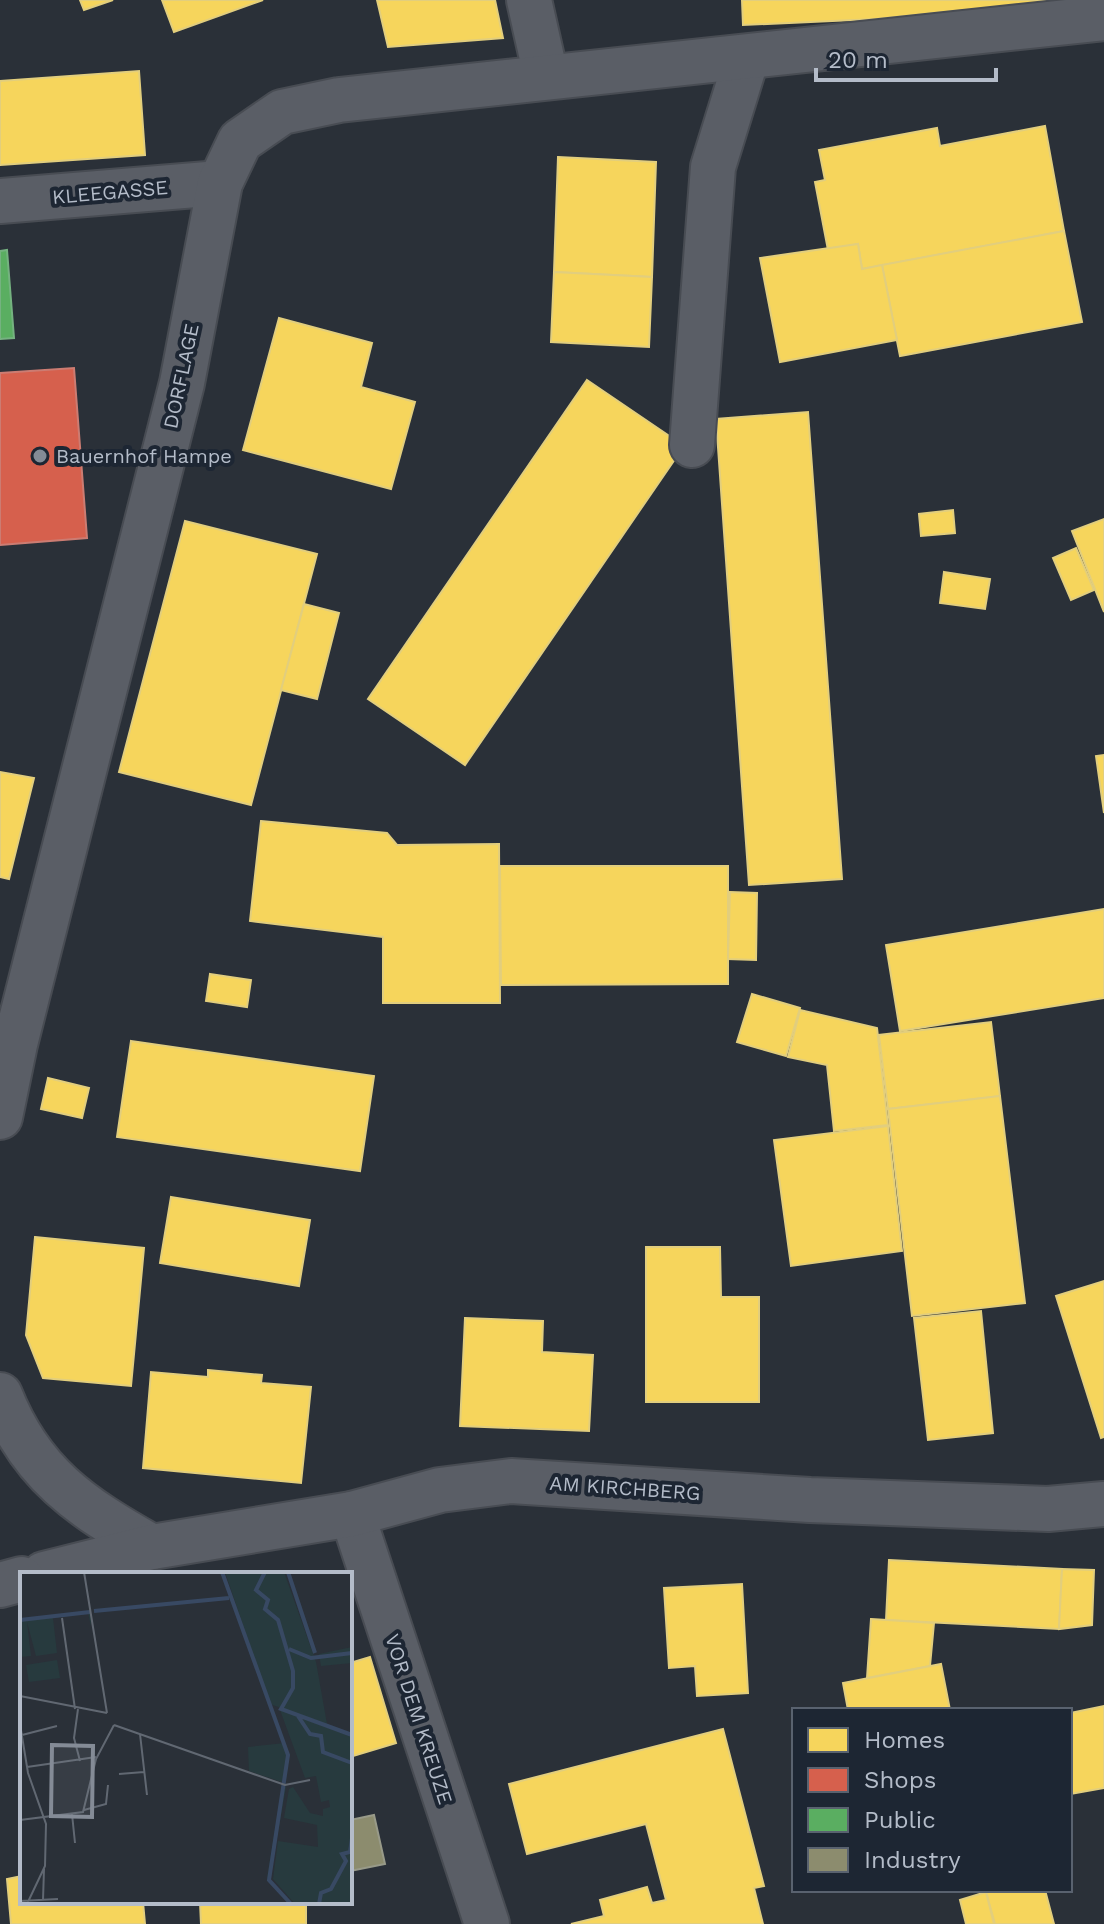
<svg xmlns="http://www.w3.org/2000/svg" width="1104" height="1924" font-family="'Work Sans',sans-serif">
	<rect width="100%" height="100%" fill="#2a3038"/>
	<!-- homes -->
	<g fill="#f6d55c" stroke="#e2ce7d" stroke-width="2">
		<polygon points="80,0 113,0 84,10"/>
		<polygon points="162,0 263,0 174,32"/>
		<polygon points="377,0 495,0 503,38 388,47"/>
		<polygon points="742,0 1065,0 876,19 743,25"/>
		<polygon points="139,71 145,155 0,165 0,81"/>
		<polygon points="1045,126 1064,231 862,269 858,244 828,250 815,182 825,180 819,150 937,128 940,146"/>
		<polygon points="558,157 656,162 652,277 554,272"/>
		<polygon points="1064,231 1082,322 900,356 882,265"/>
		<polygon points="858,244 862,269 882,265 897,340 780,362 760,258"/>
		<polygon points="554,272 652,277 649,347 551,342"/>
		<polygon points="279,318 372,343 361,387 415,402 391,489 243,450"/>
		<polygon points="587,380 684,446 465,765 368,699"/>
		<polygon points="808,412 842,879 749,885 716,419"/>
		<polygon points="953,510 955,533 921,536 919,514"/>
		<polygon points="1104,519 1104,612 1072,531"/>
		<polygon points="185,521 317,554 251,805 119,772"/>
		<polygon points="1076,548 1094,590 1071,600 1053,558"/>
		<polygon points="944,572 990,579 985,609 940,603"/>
		<polygon points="304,604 339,613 317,699 281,690"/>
		<polygon points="1104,755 1104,813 1096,756"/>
		<polygon points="0,772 34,778 9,879 0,877"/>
		<polygon points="261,821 387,833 397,845 499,844 500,1003 383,1003 383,937 250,921"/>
		<polygon points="500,866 728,866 728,984 501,985"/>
		<polygon points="730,892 757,893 756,960 728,959"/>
		<polygon points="1104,909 1104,998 900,1031 886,945"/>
		<polygon points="210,974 251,980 247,1007 206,1001"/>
		<polygon points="752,994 800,1008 786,1056 737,1042"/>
		<polygon points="800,1010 877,1028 888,1125 834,1131 827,1065 788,1057"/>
		<polygon points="991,1022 1000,1096 888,1109 879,1035"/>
		<polygon points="131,1041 374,1076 360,1171 117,1137"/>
		<polygon points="48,1078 89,1088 82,1118 41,1109"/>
		<polygon points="1000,1096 1025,1303 912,1316 888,1109"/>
		<polygon points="888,1126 902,1251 791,1266 774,1140"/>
		<polygon points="171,1197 310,1220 299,1286 160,1263"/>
		<polygon points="35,1237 144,1248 131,1386 43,1378 26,1335"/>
		<polygon points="646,1247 720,1247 721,1297 759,1297 759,1402 646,1402"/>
		<polygon points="1104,1281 1104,1437 1101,1438 1056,1296"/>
		<polygon points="981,1311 993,1433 928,1440 914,1318"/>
		<polygon points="465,1318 543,1321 542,1352 593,1355 589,1431 460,1426"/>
		<polygon points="208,1370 262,1375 261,1383 311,1387 301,1483 143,1468 151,1372 208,1377"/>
		<polygon points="889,1560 1062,1569 1059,1629 886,1620"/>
		<polygon points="1062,1569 1094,1570 1092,1625 1059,1629"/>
		<polygon points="742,1584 748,1693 697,1696 695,1666 669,1668 664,1588"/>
		<polygon points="871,1619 934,1623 930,1666 867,1678"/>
		<polygon points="370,1657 396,1743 350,1757 350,1663"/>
		<polygon points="941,1664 950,1710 848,1710 843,1683"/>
		<polygon points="1104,1706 1104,1788 1070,1794 1070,1713"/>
		<polygon points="723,1729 764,1886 754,1888 763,1924 571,1924 604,1916 600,1900 647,1887 652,1903 666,1900 646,1824 527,1854 509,1784"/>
		<polygon points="22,1876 22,1902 143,1902 145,1924 11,1924 7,1879"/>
		<polygon points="994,1890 1045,1890 1054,1924 995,1924 986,1892"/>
		<polygon points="986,1892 994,1924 966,1924 960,1900"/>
		<polygon points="200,1902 306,1902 306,1924 201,1924"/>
	</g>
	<!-- shops -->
	<polygon fill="#d6604d" stroke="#cc7c72" stroke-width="2" points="74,368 87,538 0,545 0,373"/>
	<!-- public -->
	<polygon fill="#5aae61" stroke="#75b280" stroke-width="2" points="7,250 14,338 0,339 0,251"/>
	<!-- industry -->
	<polygon fill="#8c8c6e" stroke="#989a89" stroke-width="2" points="374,1815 385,1864 350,1871 350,1820"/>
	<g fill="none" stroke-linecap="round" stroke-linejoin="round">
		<defs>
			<g id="minor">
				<polyline points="529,0 546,76"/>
				<polyline points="0,201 220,183"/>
				<polyline points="692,445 713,167 747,57"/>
				<polyline points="0,1117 15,1044 182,383 220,183 240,141 282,112 339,100 1104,18"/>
				<path d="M0 1395C31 1474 81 1507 152 1547"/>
				<polyline points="352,1514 487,1924"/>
				<polyline points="44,1574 152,1547 352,1514 440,1490 511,1481 810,1500 1048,1509 1104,1504"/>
				<polyline points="0,1585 22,1579"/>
			</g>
		</defs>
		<!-- minor casing -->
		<use href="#minor" stroke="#484c53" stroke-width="48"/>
		<!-- minor -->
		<use href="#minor" stroke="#5a5e66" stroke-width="44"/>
	</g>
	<!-- markers -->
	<circle fill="#848b96" stroke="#1d2633" stroke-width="3" cx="40" cy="456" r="8"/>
	<g text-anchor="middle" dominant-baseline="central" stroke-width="8" stroke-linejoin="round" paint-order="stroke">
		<!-- street labels -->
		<g font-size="20" fill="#b4bcc9" stroke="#1d2633">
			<text transform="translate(110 192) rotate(-5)">KLEEGASSE</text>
			<text transform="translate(181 376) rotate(-78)">DORFLAGE</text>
			<text transform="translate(625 1488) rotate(4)">AM KIRCHBERG</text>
			<text transform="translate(419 1719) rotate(72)">VOR DEM KREUZE</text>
		</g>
		<!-- poi labels -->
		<g font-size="20" fill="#b4bcc9" stroke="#1d2633" text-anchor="start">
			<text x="56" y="456">Bauernhof Hampe</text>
		</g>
	</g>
	<!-- overview -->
	<g transform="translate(20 1572)">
		<rect width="332" height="332" fill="#2a3038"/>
		<path d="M205 0H264L296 90 307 152 250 132ZM71 40V54L68 41 33 46 37 81 16 84 7 50 11 84 0 85V49ZM332 75V91L301 94 299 82ZM37 88 40 106 9 110 6 93ZM260 138 332 165V332H275L253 307 258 269 298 275 297 253 264 246 269 217 273 215 290 241 303 244V237L310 235 309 228 301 230 296 204 285 206ZM265 171 269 187 265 211 229 199 228 175ZM262 214 266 215 250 307 272 332 247 306Z" fill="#273a3e"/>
		<path fill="none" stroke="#384963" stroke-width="4" d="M202 0 268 183 249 308 271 332M245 0 236 18 248 28 245 37 258 48 273 99V116L261 137 332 163M268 0 295 81M74 39 209 26M0 48 70 40M269 77 291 86 332 81M278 144 290 162 301 164 303 180 332 191M299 332 301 321 311 317 326 289 322 282 330 280 332 266"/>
		<path fill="none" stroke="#616872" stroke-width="2" d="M64 0 87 141M42 46 55 137M0 124 87 141M58 137 54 166 60 189M0 152 8 201 26 252 25 294 7 332M94 153 265 213 290 208M120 162 127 223M2 163 37 154M7 195 76 185M99 202 124 200M64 238 86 232 88 213M52 242 55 271M0 248 63 240 76 187 94 153M23 328 24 297M0 329 38 327"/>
		<path fill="#848b96" fill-opacity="0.15" stroke="#848b96" stroke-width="4" d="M32 173 73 174 72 245 31 244Z"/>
		<rect width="332" height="332" fill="none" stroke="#b4bcc9" stroke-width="4"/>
	</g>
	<!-- legend -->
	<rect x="792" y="1708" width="280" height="184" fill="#1d2633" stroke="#59626f" stroke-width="2"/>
	<rect x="808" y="1728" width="40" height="24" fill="#f6d55c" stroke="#59626f" stroke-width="2"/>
	<text x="864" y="1748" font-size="24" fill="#b4bcc9">Homes</text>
	<rect x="808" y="1768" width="40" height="24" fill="#d6604d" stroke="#59626f" stroke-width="2"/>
	<text x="864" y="1788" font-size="24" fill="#b4bcc9">Shops</text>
	<rect x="808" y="1808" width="40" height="24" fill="#5aae61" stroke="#59626f" stroke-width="2"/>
	<text x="864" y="1828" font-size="24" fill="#b4bcc9">Public</text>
	<rect x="808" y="1848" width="40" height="24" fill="#8c8c6e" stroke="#59626f" stroke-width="2"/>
	<text x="864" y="1868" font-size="24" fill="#b4bcc9">Industry</text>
	<!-- scale -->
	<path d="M816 68v12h180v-12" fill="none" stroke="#b4bcc9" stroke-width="4"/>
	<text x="828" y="68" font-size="24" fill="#b4bcc9" stroke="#1d2633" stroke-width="6" paint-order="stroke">20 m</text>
</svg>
